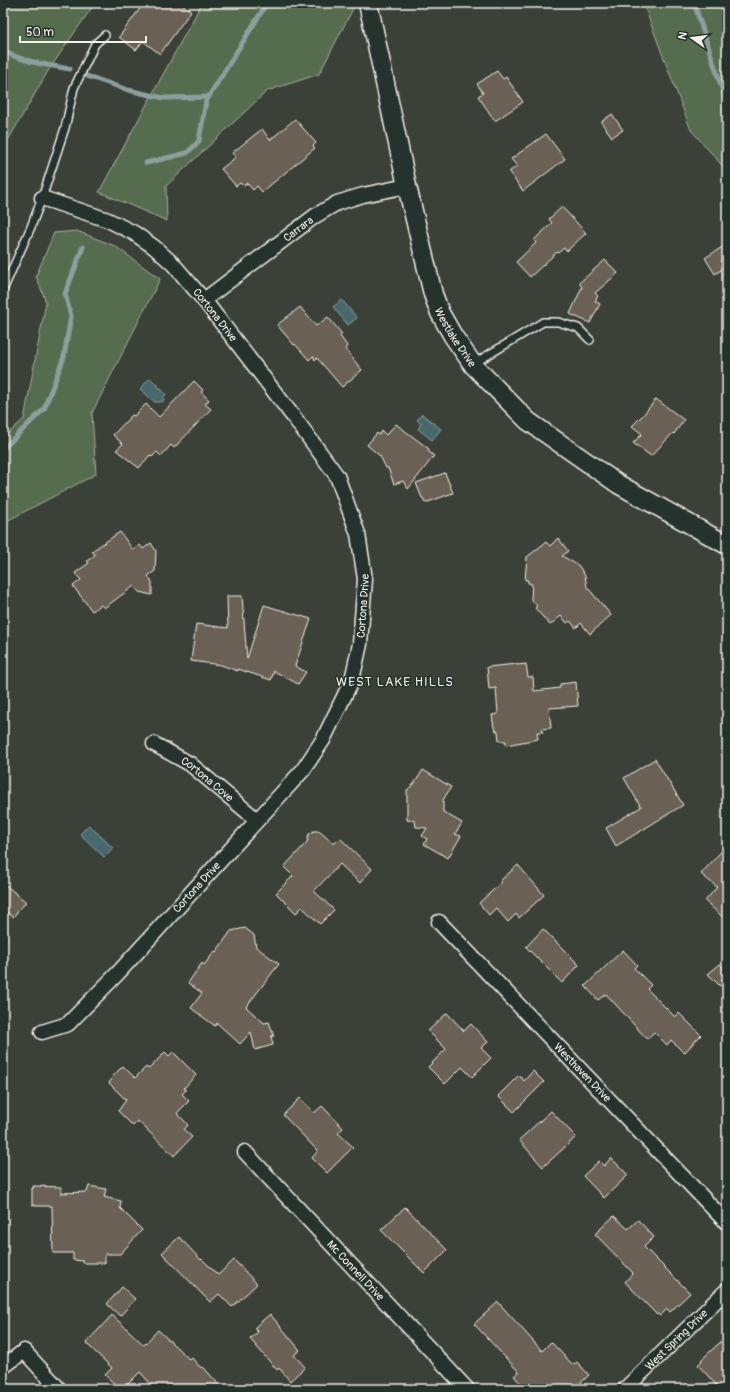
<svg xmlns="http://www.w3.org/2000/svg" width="730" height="1392" font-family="Pangolin,sans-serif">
	<rect width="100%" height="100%" fill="#3b4139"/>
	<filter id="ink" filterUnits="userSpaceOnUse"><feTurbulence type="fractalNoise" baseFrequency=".025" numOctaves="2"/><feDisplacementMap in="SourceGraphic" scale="8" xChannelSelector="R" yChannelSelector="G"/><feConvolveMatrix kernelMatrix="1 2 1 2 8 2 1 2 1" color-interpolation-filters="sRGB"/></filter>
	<g filter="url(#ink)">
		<!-- green -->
		<g fill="#576c50" stroke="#a6ae9c">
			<polygon points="3,3 95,3 48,71 3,149"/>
			<polygon points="202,3 356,3 319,74 267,91 166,186 167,221 99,192"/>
			<polygon points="643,3 727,3 727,171 691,130"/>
			<polygon points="77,231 115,246 160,279 92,413 96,474 3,523 3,438 24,419 46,302 36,276 54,233"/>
		</g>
		<!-- water -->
		<g fill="#47696d" stroke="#8c9f9e">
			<polygon points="342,300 357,318 348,325 333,307"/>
			<polygon points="150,378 166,394 163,398 164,400 162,402 155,402 140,389"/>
			<polygon points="422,414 441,429 432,440 418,429 421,424 417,420"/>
			<polygon points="89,825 113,848 104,857 80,834"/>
		</g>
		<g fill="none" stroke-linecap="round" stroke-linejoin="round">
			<!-- stream -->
			<g stroke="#8c9f9e" stroke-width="5">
				<polyline points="694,3 727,104"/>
				<path d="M3 51C24 62 47 65 70 69"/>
				<polyline points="87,76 128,90 164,98 209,97"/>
				<polyline points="146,163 187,153 199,141 206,101 267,3"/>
				<polyline points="3,449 44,409 64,357 71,316 65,294 83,247"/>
			</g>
		</g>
		<!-- building -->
		<g fill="#6b6154" stroke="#f4f1e8">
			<polygon points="144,3 179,3 191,11 160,54 143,41 136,50 119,37"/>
			<polygon points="497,71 503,79 506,77 523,102 495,121 478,96 483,93 477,84"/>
			<polygon points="612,114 623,130 612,137 601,122"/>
			<polygon points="295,119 316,143 313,146 315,148 262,192 257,186 253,190 247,183 243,186 240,183 236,186 221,169 236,157 232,153 262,129 270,140"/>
			<polygon points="546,134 565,159 523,191 509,172 517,166 511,159"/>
			<polygon points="562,207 586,233 567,251 564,248 558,253 557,252 530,277 516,262 536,243 534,240 552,223 549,219"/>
			<polygon points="727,244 727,266 715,274 705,258"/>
			<polygon points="605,260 618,273 595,293 598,296 595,301 600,304 590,323 570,314 582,287 579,283"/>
			<polygon points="300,307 316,326 328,317 342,334 340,336 347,346 345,349 362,370 342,387 317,358 315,360 313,356 309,360 295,344 294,345 277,325"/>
			<polygon points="194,381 203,390 201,392 209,400 205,404 211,409 174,448 171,445 161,456 157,452 152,457 150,455 139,468 116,450 123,444 113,435 132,415 134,416 146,404 159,417"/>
			<polygon points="656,399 684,420 674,434 673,433 651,456 633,443 642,434 632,426 644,414"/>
			<polygon points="396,424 429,449 428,451 434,456 408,489 403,481 394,484 388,468 386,468 380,456 367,445 377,433 379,435 382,431 386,435"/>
			<polygon points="445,473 453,493 425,503 423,498 422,498 416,483"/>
			<polygon points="120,532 133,550 140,545 143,549 151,543 156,551 155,571 148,576 152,582 152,595 139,592 134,586 104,608 101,605 92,611 73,586 81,580 75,573 89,563 87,561 95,555 92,551"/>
			<polygon points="558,538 568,551 562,556 579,566 585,576 587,587 611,615 590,634 581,623 576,628 570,621 567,623 561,616 550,625 535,608 537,606 531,599 532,584 528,583 528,580 525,580 527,557 546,542 550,546"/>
			<polygon points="227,596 242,596 247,659 264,605 311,619 295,666 306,672 298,684 274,671 271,680 238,669 238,671 221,665 191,661 196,624 228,628"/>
			<polygon points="517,664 517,665 526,664 528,677 533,677 534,691 560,688 560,684 576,682 578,706 549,708 551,728 542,729 543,732 537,732 538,739 506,745 506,741 499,741 498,731 496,731 495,728 494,728 492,715 498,714 496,688 489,689 487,667"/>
			<polygon points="655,759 683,805 616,846 606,828 641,807 624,778"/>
			<polygon points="423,770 451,787 443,800 443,812 462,823 455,834 461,836 448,858 424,844 427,839 422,836 427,828 416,827 415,821 407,820 407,790 414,784"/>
			<polygon points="314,831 319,831 334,844 340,838 372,869 360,883 340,864 314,891 334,910 320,924 302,907 296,913 276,893 293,876 284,867 307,842 309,834"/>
			<polygon points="727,845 727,921 705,901 717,887 701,874"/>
			<polygon points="518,865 544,895 519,918 516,914 508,922 496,908 489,915 479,903 502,882 500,881"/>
			<polygon points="3,883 26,902 13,917 3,909"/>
			<polygon points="245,928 254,935 256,947 279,964 246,1007 264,1023 269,1022 274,1036 271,1036 273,1045 255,1050 251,1032 240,1044 217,1023 215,1026 191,1008 202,993 188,983 202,963 204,965 215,951 216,952 231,931"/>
			<polygon points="543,929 579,965 562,983 526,947"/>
			<polygon points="623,950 637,965 634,968 651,985 647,989 675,1017 679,1013 701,1035 684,1053 671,1040 667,1045 654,1032 647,1039 606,994 598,1000 585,986"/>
			<polygon points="720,964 727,972 727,979 720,986 708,974"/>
			<polygon points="447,1013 464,1031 471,1024 488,1042 481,1048 491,1058 472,1077 462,1067 445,1084 428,1067 446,1049 428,1031"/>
			<polygon points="165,1052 169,1056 173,1052 196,1075 184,1088 186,1090 182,1094 189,1101 177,1113 188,1125 184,1130 192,1137 174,1156 138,1121 133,1126 118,1111 126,1100 109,1083 112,1079 111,1078 123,1066 135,1078 146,1067 149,1069"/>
			<polygon points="533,1071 544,1082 514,1112 498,1096 519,1075 524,1081"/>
			<polygon points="300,1098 314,1113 322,1106 343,1128 338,1133 353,1147 327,1173 312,1158 318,1151 283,1115"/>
			<polygon points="551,1111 576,1137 543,1167 519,1140"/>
			<polygon points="611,1158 628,1175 604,1198 583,1176 599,1161 604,1166"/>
			<polygon points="33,1186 61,1187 61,1193 87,1192 89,1186 106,1189 104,1197 121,1201 120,1208 142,1230 120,1254 105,1254 105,1263 83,1263 83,1261 73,1260 73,1253 53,1253 52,1206 34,1206 34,1205 32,1205 32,1188 34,1188"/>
			<polygon points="405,1207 447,1250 424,1273 381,1230"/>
			<polygon points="614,1216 628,1229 638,1220 654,1237 644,1247 690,1293 670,1312 667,1309 660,1316 658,1314 657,1315 625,1282 633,1273 595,1234"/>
			<polygon points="179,1237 201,1260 202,1259 218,1275 234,1260 257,1284 232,1307 219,1294 210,1302 162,1253"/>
			<polygon points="122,1287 135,1299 120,1316 107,1304"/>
			<polygon points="498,1302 542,1351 551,1342 573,1365 577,1362 589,1375 574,1389 526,1389 514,1376 519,1372 474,1324"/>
			<polygon points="270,1314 300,1350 294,1355 305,1367 290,1381 279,1368 277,1370 250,1339 258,1332 254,1328"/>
			<polygon points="112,1315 144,1345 158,1330 189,1359 191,1357 200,1367 204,1368 223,1389 155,1389 140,1372 123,1389 120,1389 105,1375 112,1368 86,1343"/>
			<polygon points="727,1336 727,1389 720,1389 698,1365 702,1361 701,1360"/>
		</g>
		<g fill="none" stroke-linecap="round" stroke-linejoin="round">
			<defs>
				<g id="service">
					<polyline points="3,290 31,227 42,198 65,128 74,88 95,44 105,35"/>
					<polyline points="473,364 543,322 558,322 578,328 590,340"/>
				</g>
				<g id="minor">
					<path id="s1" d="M204 300 315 216 337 203 363 195 407 186"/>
					<path id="s2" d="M154 744 190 764 257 820"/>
					<path id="s3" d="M439 922 727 1223"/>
					<path id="s4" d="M42 1032 68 1024 118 973 303 770 323 740 352 680 360 644 365 579 358 534 337 476 296 420 204 300 173 264 154 247 134 233 108 220 42 198"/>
					<path id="s5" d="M245 1152 467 1389"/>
					<polyline points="3,1367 24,1351 59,1389"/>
					<path id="s6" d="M625 1389 727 1290"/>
				</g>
				<g id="tertiary">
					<path id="s7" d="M368 3 407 186 433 294 440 313 453 336 474 366 528 421 618 484 727 545"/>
				</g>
			</defs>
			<!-- service casing -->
			<use href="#service" stroke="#f4f1e8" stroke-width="10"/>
			<!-- minor casing -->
			<use href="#minor" stroke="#f4f1e8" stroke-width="17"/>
			<!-- tertiary casing -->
			<use href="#tertiary" stroke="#f4f1e8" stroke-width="21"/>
			<!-- service -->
			<use href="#service" stroke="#26332d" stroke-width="7"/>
			<!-- minor -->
			<use href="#minor" stroke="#26332d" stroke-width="14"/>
			<!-- tertiary -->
			<use href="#tertiary" stroke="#26332d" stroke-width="18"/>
		</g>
	</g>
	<g text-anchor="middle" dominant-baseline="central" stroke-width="3" stroke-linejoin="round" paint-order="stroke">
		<!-- street labels -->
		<g font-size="11" fill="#f4f1e8" stroke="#26332d">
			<text stroke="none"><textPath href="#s1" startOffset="118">Carrara</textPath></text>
			<text transform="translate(215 315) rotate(52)">Cortona Drive</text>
			<text stroke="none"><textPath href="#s7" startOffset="347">Westlake Drive</textPath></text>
			<text stroke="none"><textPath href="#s4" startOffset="551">Cortona Drive</textPath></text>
			<text stroke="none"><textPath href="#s2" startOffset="64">Cortona Cove</textPath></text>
			<text stroke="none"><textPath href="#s4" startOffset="215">Cortona Drive</textPath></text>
			<text stroke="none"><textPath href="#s3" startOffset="208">Westhaven Drive</textPath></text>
			<text stroke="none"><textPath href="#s5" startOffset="162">Mc Connell Drive</textPath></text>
			<text stroke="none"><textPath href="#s6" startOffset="71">West Spring Drive</textPath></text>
		</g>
		<!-- quarter labels -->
		<g font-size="13" letter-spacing="1" fill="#f4f1e8" stroke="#26332d">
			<text x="395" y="682">WEST LAKE HILLS</text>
		</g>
	</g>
	<!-- margin -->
	<rect width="730" height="1392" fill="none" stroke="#26332d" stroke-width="16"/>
	<rect x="8" y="8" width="714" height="1376" fill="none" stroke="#f4f1e8" stroke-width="1.5" filter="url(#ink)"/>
	<!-- north arrow -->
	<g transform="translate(692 38) rotate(284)" stroke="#26332d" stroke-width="3" paint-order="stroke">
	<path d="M0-3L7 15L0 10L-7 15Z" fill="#f4f1e8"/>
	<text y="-6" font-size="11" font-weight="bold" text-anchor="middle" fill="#f4f1e8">N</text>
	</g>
	<!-- scale -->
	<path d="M20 36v6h126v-6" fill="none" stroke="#f4f1e8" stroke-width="2"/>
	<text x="26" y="36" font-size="12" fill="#f4f1e8" stroke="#26332d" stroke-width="3" paint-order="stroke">50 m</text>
</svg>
